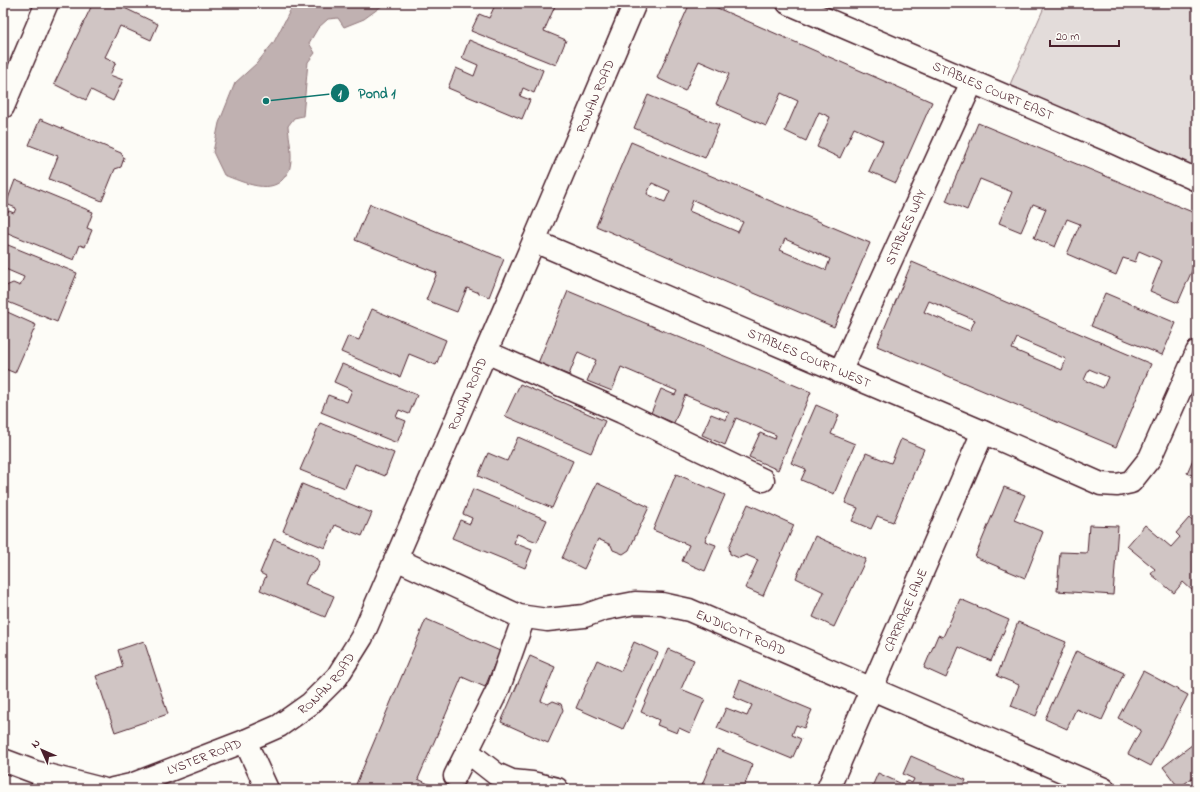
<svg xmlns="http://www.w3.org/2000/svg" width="1200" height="792" font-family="'Indie Flower',sans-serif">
	<rect width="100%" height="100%" fill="#fdfcf7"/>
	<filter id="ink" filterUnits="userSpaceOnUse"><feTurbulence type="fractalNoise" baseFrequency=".025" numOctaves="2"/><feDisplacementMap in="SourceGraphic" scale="8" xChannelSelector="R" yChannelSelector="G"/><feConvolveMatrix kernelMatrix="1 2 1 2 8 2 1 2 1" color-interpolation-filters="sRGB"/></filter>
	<g filter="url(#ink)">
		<!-- green -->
		<polygon fill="#e3dcda" stroke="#967e82" points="1046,3 1197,3 1197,171 1008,89"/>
		<!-- water -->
		<path fill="#c0b1b1" stroke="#91777b" d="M294 3H386L364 19 344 27 338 18 328 19 318 28 309 43 315 53 308 62 303 116 294 118 288 126C289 139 293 155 290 167 290 170 287 173 286 175 273 197 243 182 224 175L213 152 219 123 235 83 257 63 274 42Z"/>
		<!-- building -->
		<g fill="#d0c5c4" stroke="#4a1f2b" fill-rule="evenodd">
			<polygon points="93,3 114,3 158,24 151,40 120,26 105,57 116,62 110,75 123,80 113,101 91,90 86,100 54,84"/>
			<polygon points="496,3 548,3 555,6 544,31 566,40 556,65 471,31 479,14 489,18"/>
			<polygon points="690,3 706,3 932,102 896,183 869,171 883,141 854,128 840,158 817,147 830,117 819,112 806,141 785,131 798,101 781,93 766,126 716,104 729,74 699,61 685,91 657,78"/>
			<polygon points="469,40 543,70 534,93 523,88 520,96 530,100 522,119 448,88 456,68 474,76 478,65 462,58"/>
			<polygon points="648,95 719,125 705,158 634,128"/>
			<polygon points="40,119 121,153 124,158 121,167 115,169 102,201 49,179 58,156 29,145"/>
			<polygon points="978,123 1197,214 1197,259 1178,303 1150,291 1162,261 1139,251 1135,262 1123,258 1116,275 1067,254 1080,224 1067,219 1055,247 1034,238 1046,209 1033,204 1021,232 999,223 1012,192 980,179 967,210 946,201"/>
			<path d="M631 142 870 243 834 327 596 226ZM652 183 670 191 665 202 647 194ZM693 200 743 222 738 232 689 211ZM785 239 830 259 826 270 780 250Z"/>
			<polygon points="15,180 93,212 87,228 92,230 85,247 80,245 74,260 3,231 3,213 9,211 14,213 16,208 6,204"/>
			<polygon points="370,204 504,259 489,297 467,288 457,312 426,300 437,273 355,240"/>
			<polygon points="3,243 77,273 57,322 8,302 3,297 6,286 13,283 20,286 24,277 3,268"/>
			<path d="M912 262 1151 364 1116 447 877 346ZM929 301 975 320 970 331 924 312ZM1017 338 1066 359 1062 370 1012 349ZM1089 369 1108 377 1103 388 1084 380Z"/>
			<polygon points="568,291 811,392 778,470 749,457 760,433 775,439 776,435 736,418 725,445 702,435 711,414 726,420 729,413 685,395 674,423 651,413 661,389 675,395 677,391 621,367 612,391 587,381 596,360 578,352 569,375 538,363"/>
			<polygon points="1105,293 1176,323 1162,355 1091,326"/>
			<polygon points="372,309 446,340 436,365 409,354 400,377 341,352 348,336 359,340"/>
			<polygon points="3,310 36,325 15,373 3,368"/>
			<polygon points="342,364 417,395 409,414 399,410 396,417 406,421 397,443 321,412 328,395 347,402 352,390 334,382"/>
			<polygon points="520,384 605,421 591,453 505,416"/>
			<polygon points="816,405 839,415 831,434 855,444 834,494 801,480 806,469 791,463"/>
			<polygon points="320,423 394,453 385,476 355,464 345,488 300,470"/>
			<polygon points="518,437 573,461 552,508 478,476 488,453 507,461"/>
			<polygon points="901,439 924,449 893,522 877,516 871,529 852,521 858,508 845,503 866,453 891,463"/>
			<polygon points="1197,450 1197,477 1187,473"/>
			<polygon points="676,474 725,495 705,541 716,545 705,571 682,561 689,545 653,530"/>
			<polygon points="597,483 649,507 629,550 623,554 613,550 611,545 598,539 584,569 562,558"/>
			<polygon points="302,484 372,513 362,536 335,525 325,548 283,531"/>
			<polygon points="1004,487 1025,495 1014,520 1043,532 1025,578 975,557"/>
			<polygon points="473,489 547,520 537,542 517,534 514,543 532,550 525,568 452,538 460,520 470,524 472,518 463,514"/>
			<polygon points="748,504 794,525 763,596 745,588 758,560 746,555 739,558 730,554 729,547"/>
			<polygon points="1189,518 1197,525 1197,591 1195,593 1183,582 1174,593 1151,574 1155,569 1127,546 1145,525 1171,547 1180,537 1176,533"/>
			<polygon points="1089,525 1118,526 1113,595 1057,591 1060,552 1087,553"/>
			<polygon points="815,536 866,559 834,627 813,617 824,592 796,578"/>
			<polygon points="274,539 316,557 320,562 316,571 309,575 305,584 334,596 325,617 260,590 266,576 260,573"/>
			<polygon points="960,599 1009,620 991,661 959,647 946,678 924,668 938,635 943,637"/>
			<polygon points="426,619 500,651 485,687 462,677 418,779 439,789 354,789"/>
			<polygon points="1018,622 1066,642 1036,716 1011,706 1019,685 997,676"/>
			<polygon points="144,641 168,714 115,732 96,676 123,667 118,650"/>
			<polygon points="634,642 658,653 623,729 576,708 597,660 621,671"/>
			<polygon points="668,649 694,660 681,689 705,699 690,733 679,728 677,733 657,725 659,720 641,712"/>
			<polygon points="1076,651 1124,673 1102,720 1076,709 1067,729 1045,719"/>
			<polygon points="530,656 555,667 541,701 548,704 553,701 561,704 563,710 548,743 501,722"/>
			<polygon points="1143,671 1188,695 1151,766 1128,754 1141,730 1118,718"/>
			<polygon points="740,680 812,710 804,728 796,725 792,735 801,739 792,759 717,728 726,708 747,716 752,705 733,697"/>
			<polygon points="1197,741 1197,774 1179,788 1163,767"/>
			<polygon points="717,749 753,764 743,789 700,789"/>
			<polygon points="911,756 966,780 962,789 871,789 878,773 902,784 908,781 912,783 914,779 903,774"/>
		</g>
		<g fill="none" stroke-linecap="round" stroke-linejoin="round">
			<defs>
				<g id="minor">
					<path id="s1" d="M788 3 1115 143 1197 180"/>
					<polyline points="3,107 47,3"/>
					<path id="s2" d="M534 241 983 432 1101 484 1117 485 1131 482 1150 458 1197 352"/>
					<polyline points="486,352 622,412 763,480"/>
					<path id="s3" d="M840 372 972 82"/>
					<path id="s4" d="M396 559 519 616 547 620 584 616 604 609 635 603 662 604 689 610 1104 789"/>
					<polyline points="245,741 267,789"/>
					<polyline points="468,752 496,774 512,781 532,783 557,789"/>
					<polyline points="3,760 35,772 102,789"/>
					<polyline points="455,776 499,687 524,617"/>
					<path id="s5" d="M113 789 131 785 245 741 279 726 310 704 337 677 362 637 534 241 635 3"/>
					<path id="s6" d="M828 789 983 432"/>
				</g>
			</defs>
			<!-- minor casing -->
			<use href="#minor" stroke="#4a1f2b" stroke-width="25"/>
			<!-- minor -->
			<use href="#minor" stroke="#fdfcf7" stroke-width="22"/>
		</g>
	</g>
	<g text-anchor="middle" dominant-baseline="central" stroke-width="4" stroke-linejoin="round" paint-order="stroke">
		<!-- street labels -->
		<g font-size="13" fill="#4a1f2b" stroke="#fdfcf7">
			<text stroke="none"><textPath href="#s1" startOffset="223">STABLES COURT EAST</textPath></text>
			<text stroke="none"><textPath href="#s5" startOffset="890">RONAN ROAD</textPath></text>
			<text stroke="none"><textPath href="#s3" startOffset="159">STABLES WAY</textPath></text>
			<text stroke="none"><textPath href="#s2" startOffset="299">STABLES COURT WEST</textPath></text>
			<text stroke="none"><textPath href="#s5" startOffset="566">RONAN ROAD</textPath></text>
			<text stroke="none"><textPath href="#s6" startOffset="195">CARRIAGE LANE</textPath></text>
			<text stroke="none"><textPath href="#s4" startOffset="365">ENDICOTT ROAD</textPath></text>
			<text stroke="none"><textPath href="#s5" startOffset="242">RONAN ROAD</textPath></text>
			<text stroke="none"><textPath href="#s5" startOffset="97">LYSTER ROAD</textPath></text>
		</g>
	</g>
	<!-- callouts -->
	<path fill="none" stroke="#0f766e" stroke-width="1.5" d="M266 101L340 93"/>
	<g fill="#0f766e" stroke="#fdfcf7" stroke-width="1.5">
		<circle cx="266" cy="101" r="4"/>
		<circle cx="340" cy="93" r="10"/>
	</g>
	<g font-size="12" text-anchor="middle" font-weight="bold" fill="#fff">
		<text x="340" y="98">1</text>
	</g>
	<g font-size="14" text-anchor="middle" font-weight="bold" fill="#0f766e" stroke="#fdfcf7" stroke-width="4" stroke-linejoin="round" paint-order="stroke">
		<text x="377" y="98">Pond 1</text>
	</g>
	<!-- margin -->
	<rect width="1200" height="792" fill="none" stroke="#fdfcf7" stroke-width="16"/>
	<rect x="8" y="8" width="1184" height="776" fill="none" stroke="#4a1f2b" stroke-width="1.5" filter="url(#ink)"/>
	<!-- north arrow -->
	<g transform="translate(42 750) rotate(315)" stroke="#fdfcf7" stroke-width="3" paint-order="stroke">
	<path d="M0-3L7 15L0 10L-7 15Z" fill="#4a1f2b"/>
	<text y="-6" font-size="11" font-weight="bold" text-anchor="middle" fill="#4a1f2b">N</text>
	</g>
	<!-- scale -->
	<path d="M1050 40v6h69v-6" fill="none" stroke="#4a1f2b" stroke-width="2"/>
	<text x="1056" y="40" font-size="12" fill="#4a1f2b" stroke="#fdfcf7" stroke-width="3" paint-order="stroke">20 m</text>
</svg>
